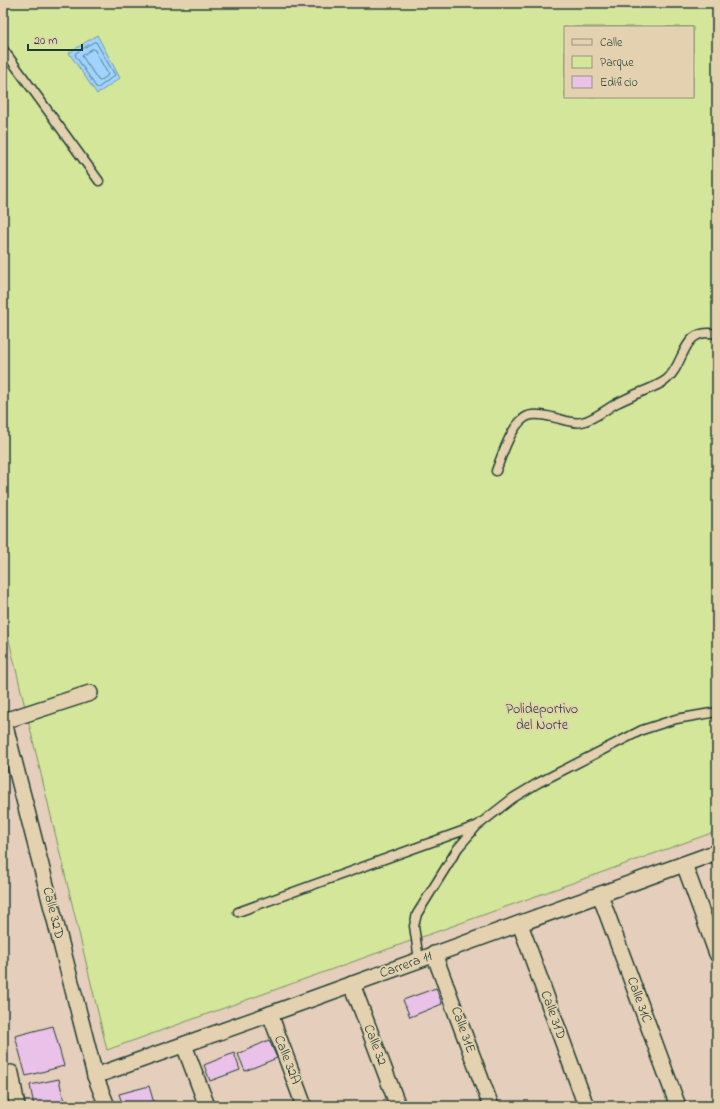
<svg xmlns="http://www.w3.org/2000/svg" width="720" height="1109" font-family="'Indie Flower',sans-serif">
	<rect width="100%" height="100%" fill="#e5cebb"/>
	<filter id="ink" filterUnits="userSpaceOnUse"><feTurbulence type="fractalNoise" baseFrequency=".025" numOctaves="2"/><feDisplacementMap in="SourceGraphic" scale="8" xChannelSelector="R" yChannelSelector="G"/><feConvolveMatrix kernelMatrix="1 2 1 2 8 2 1 2 1" color-interpolation-filters="sRGB"/></filter>
	<g filter="url(#ink)">
		<!-- green -->
		<path fill="#d3e69a" stroke="#799267" fill-rule="evenodd" d="M3 3H717V831L107 1050 3 615ZM565 27H693V97H565Z"/>
		<!-- water -->
		<polygon fill="#a0d4fe" stroke="#6c98ad" points="97,35 120,78 97,94 69,53"/>
		<g fill="none" stroke-linecap="round" stroke-linejoin="round">
			<!-- shore -->
			<g stroke="#537985" stroke-width="1">
				<polygon points="94,42 96,42 115,75 98,88 96,87 75,55 76,53"/>
				<polygon points="92,49 94,49 108,74 107,76 100,81 98,80 82,56 83,55"/>
			</g>
		</g>
		<!-- building -->
		<g fill="#eac1e9" stroke="#1f3d34">
			<polygon points="436,988 442,1004 410,1017 403,1000"/>
			<polygon points="53,1026 64,1066 26,1076 15,1036"/>
			<polygon points="269,1040 277,1058 245,1071 238,1054"/>
			<polygon points="234,1053 240,1070 210,1081 204,1065"/>
			<polygon points="59,1079 65,1106 34,1106 30,1085"/>
			<polygon points="149,1086 154,1103 141,1106 123,1106 119,1094"/>
		</g>
		<g fill="none" stroke-linecap="round" stroke-linejoin="round">
			<defs>
				<g id="lane">
					<polyline points="3,49 99,181"/>
					<path d="M496 471C502 456 513 417 532 415 540 414 548 416 556 418 564 420 573 424 582 422 595 419 606 409 617 403 624 400 631 396 639 393 648 389 658 386 666 380 686 364 681 326 717 334"/>
					<polyline points="238,912 476,826"/>
					<polyline points="419,960 414,926 417,914 458,848 477,826 513,798 538,783 642,730 676,719 717,712"/>
				</g>
				<g id="street">
					<polyline points="3,718 90,1056 95,1076 107,1106"/>
					<polyline points="4,721 90,693"/>
					<polyline points="684,864 717,954"/>
					<polyline points="600,895 678,1106"/>
					<polyline points="520,924 586,1106"/>
					<polyline points="434,954 491,1106"/>
					<polyline points="352,984 398,1106"/>
					<polyline points="270,1014 304,1106"/>
					<polyline points="184,1045 207,1106"/>
					<polyline points="11,1073 17,1106"/>
					<polyline points="95,1076 270,1014 717,852"/>
				</g>
			</defs>
			<!-- lane casing -->
			<use href="#lane" stroke="#1f3d34" stroke-width="11"/>
			<!-- street casing -->
			<use href="#street" stroke="#1f3d34" stroke-width="18"/>
			<!-- lane -->
			<use href="#lane" stroke="#e4d1af" stroke-width="8"/>
			<!-- street -->
			<use href="#street" stroke="#e4d1af" stroke-width="15"/>
		</g>
	</g>
	<g text-anchor="middle" dominant-baseline="central" stroke-width="3.5" stroke-linejoin="round" paint-order="stroke">
		<!-- park labels -->
		<g font-size="14" fill="#284539" stroke="#e4d1af">
			<text x="542" y="709">Polideportivo<tspan x="542" dy="16">del Norte</tspan></text>
		</g>
		<!-- street labels -->
		<g font-size="14" fill="#1f3d34" stroke="#e4d1af">
			<text transform="translate(53 913) rotate(76)">Calle 32D</text>
			<text transform="translate(406 965) rotate(-20)">Carrera 11</text>
			<text transform="translate(639 1000) rotate(70)">Calle 31C</text>
			<text transform="translate(553 1015) rotate(70)">Calle 31D</text>
			<text transform="translate(463 1030) rotate(70)">Calle 31E</text>
			<text transform="translate(375 1045) rotate(69)">Calle 32</text>
			<text transform="translate(287 1060) rotate(69)">Calle 32A</text>
		</g>
	</g>
	<!-- margin -->
	<rect width="720" height="1109" fill="none" stroke="#e4d1af" stroke-width="16"/>
	<rect x="8" y="8" width="704" height="1093" fill="none" stroke="#1f3d34" stroke-width="1.5" filter="url(#ink)"/>
	<!-- legend -->
	<rect x="564" y="26" width="130" height="72" fill="#e4d1af" stroke="#95967e"/>
	<rect x="572" y="39" width="20" height="6" fill="#e4d1af" stroke="#95967e"/>
	<text x="600" y="46" font-size="12" fill="#1f3d34">Calle</text>
	<rect x="572" y="56" width="20" height="12" fill="#d3e69a" stroke="#95967e"/>
	<text x="600" y="66" font-size="12" fill="#1f3d34">Parque</text>
	<rect x="572" y="76" width="20" height="12" fill="#eac1e9" stroke="#95967e"/>
	<text x="600" y="86" font-size="12" fill="#1f3d34">Edificio</text>
	<!-- scale -->
	<path d="M28 44v6h54v-6" fill="none" stroke="#1f3d34" stroke-width="2"/>
	<text x="34" y="44" font-size="12" fill="#1f3d34" stroke="#e4d1af" stroke-width="3" paint-order="stroke">20 m</text>
</svg>
